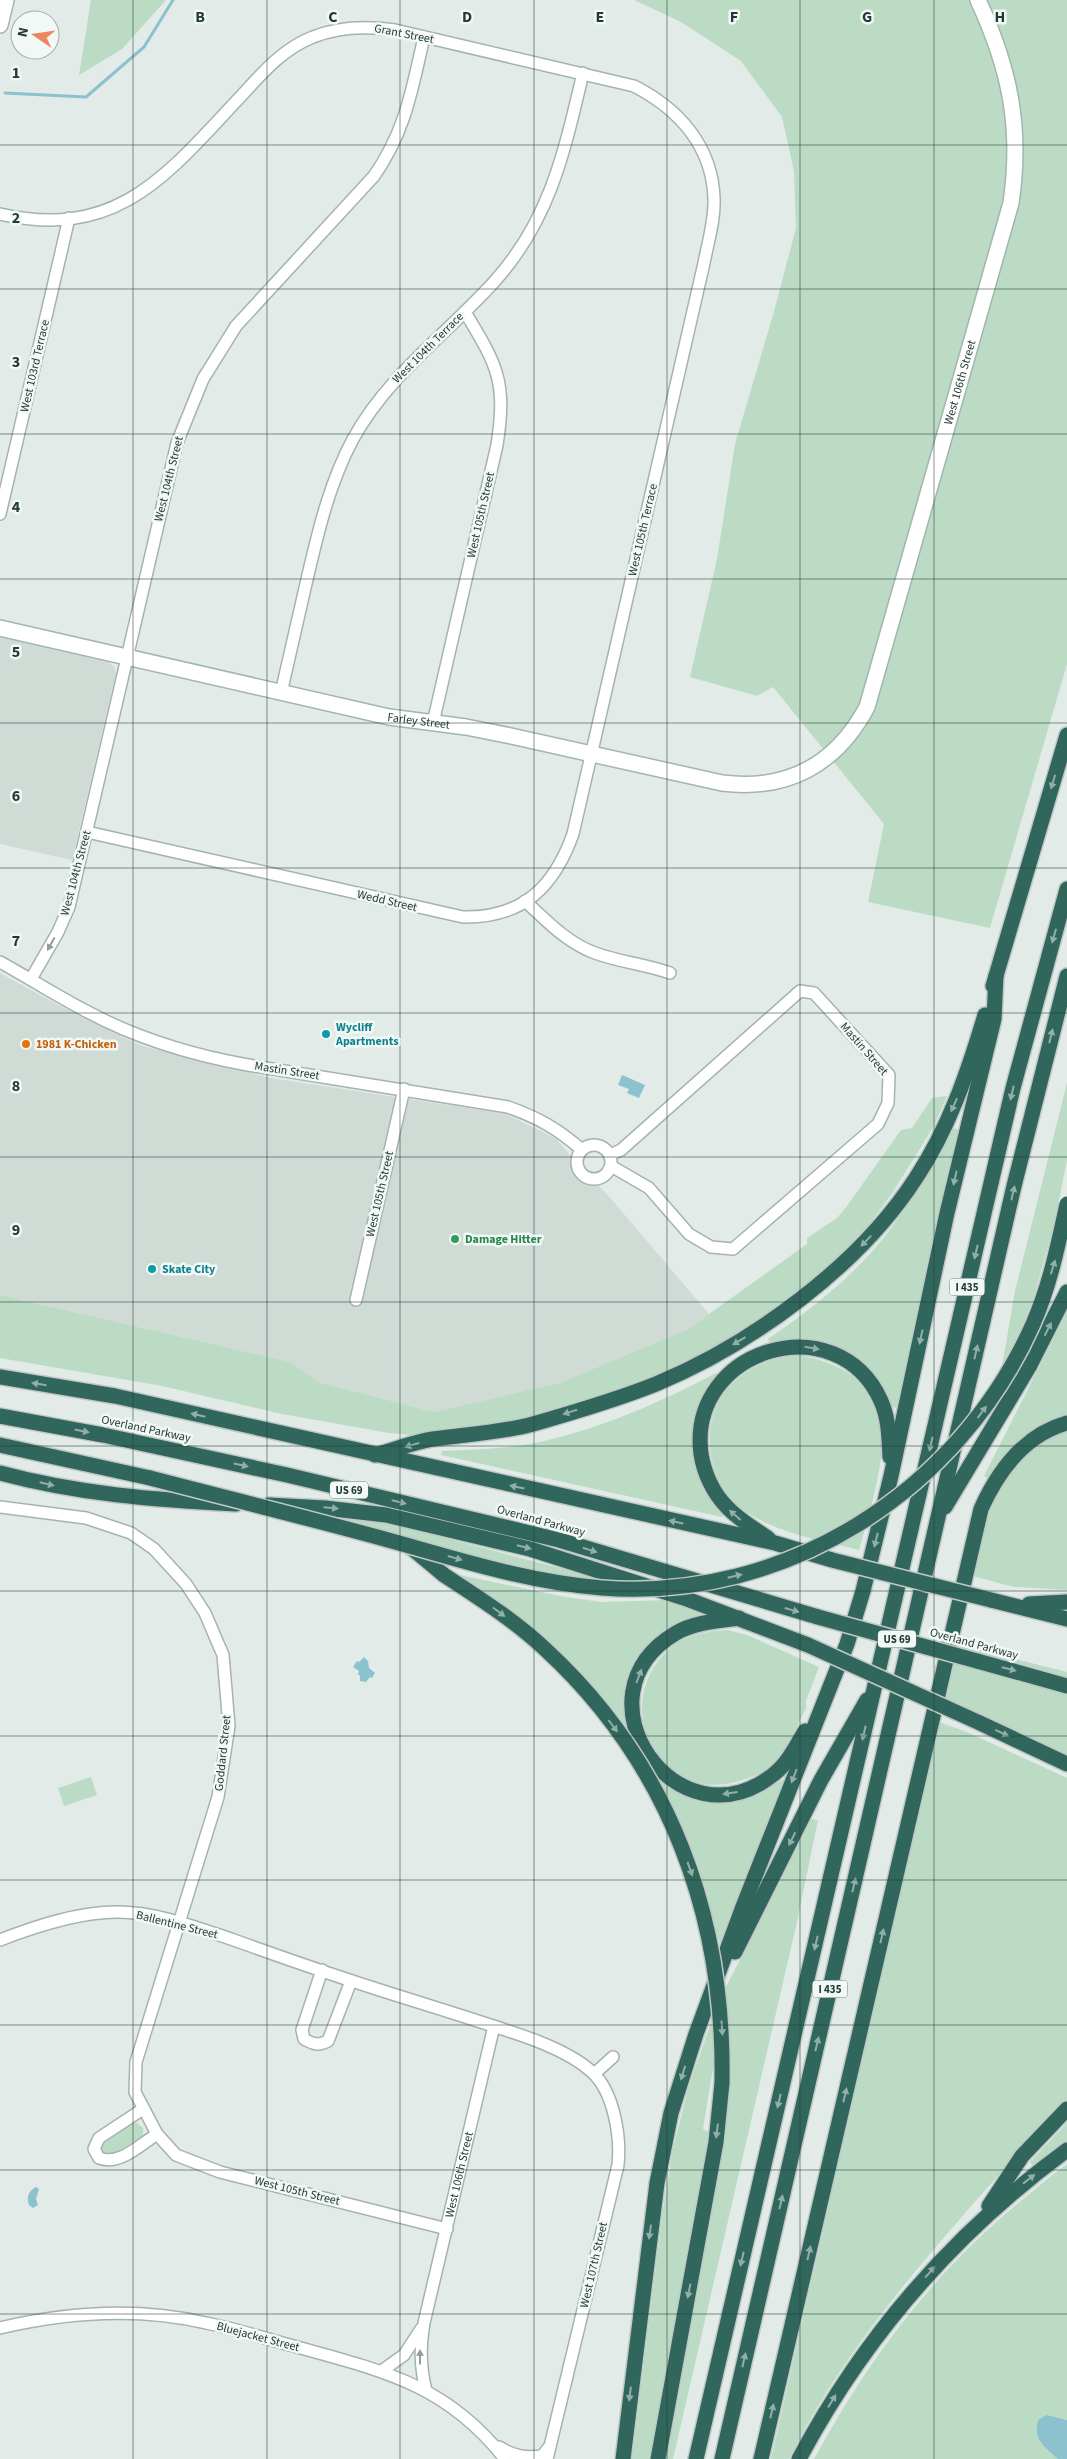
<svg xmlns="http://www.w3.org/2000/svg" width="1067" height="2459" font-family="'Source Sans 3',sans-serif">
	<rect width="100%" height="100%" fill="#e2ebe7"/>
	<!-- built -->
	<g fill="#d0dbd6">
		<polygon points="0,636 108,662 114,667 116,673 72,860 0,844"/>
		<polygon points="0,973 60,1006 142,1046 271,1078 506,1114 555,1138 591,1179 606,1193 709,1314 688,1329 562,1382 434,1412 318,1382 291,1362 0,1295"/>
	</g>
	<!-- green -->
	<g fill="#bcdbc5">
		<polygon points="91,0 166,0 122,49 79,75"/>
		<polygon points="634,0 1067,0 1067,664 990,928 868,902 884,824 773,687 757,696 690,677 717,559 735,444 773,315 796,228 794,171 782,117 741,61 681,22"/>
		<polygon points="1067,1083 1067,1160 1055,1221 1033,1300 1019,1334 1002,1366 1015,1291"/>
		<polygon points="947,1096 934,1126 893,1192 868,1226 824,1271 792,1298 709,1352 563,1419 421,1436 389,1433 282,1414 162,1386 0,1358 0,1295 291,1362 318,1382 434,1412 562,1382 688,1329 807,1244 807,1238 837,1218 847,1206 901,1130 912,1128 932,1098"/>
		<path d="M953 1128 959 1130 898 1408 893 1407 884 1390 869 1372 796 1341 782 1340 770 1343 768 1339C809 1311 850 1279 882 1240 910 1205 931 1166 953 1128Z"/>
		<polygon points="1067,1312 1067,1417 989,1479 984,1476"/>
		<path d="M798 1355C916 1376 882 1467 859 1550 820 1540 774 1533 741 1508 703 1479 698 1412 736 1380 755 1364 774 1358 798 1355Z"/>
		<path d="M716 1373 719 1377 696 1433 724 1514 722 1517 441 1455 442 1451C471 1450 501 1449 530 1444 596 1431 657 1404 716 1373Z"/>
		<path d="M1067 1432V1590L1014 1587 972 1576C978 1551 983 1522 995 1498 1009 1471 1036 1440 1067 1432Z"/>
		<path d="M341 1519 372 1520 399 1526 605 1580C515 1577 427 1543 341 1519Z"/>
		<polygon points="455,1574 560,1596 601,1602 669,1600 708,1614 708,1616 670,1629 642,1657 627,1721 630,1736"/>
		<path d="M728 1630 747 1635 819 1667 806 1701V1709C795 1729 786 1751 770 1767 762 1774 749 1778 739 1781 667 1804 614 1719 658 1661 664 1654 672 1645 680 1641 696 1633 711 1631 728 1630Z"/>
		<polygon points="956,1644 1067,1672 1067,1755 944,1698"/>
		<path d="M939 1722 967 1732 1067 1778V2100L1038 2130C948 2234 850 2335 789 2459H771Z"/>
		<path d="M656 1776C682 1793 710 1807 743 1799 758 1796 770 1786 784 1779L720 1944 688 1839Z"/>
		<polygon points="91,1777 97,1795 64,1806 58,1788"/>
		<polygon points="811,1819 818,1820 797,1922 673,2459 665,2459 726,2120 729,2078 726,1987"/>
		<polygon points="714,2014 716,2050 703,2129 710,2133 650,2459 632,2459 663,2210 673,2149 688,2089"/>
		<polygon points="132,2123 137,2123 143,2128 143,2136 110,2156 104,2155 100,2151 101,2143"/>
		<polygon points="1067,2123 1067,2143 1034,2168 1030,2162"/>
		<path d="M1067 2164V2420L1047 2415 1040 2442 1058 2459H814C869 2358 933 2273 1022 2200 1037 2188 1051 2175 1067 2164Z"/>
	</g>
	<!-- water -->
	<g fill="#8cc2ce">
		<polygon points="622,1075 645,1085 639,1098 627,1093 629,1089 618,1085"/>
		<polygon points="364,1657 368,1661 369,1668 375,1673 372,1678 370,1677 366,1682 360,1681 360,1676 358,1674 359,1671 353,1667 357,1661 359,1662"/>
		<path d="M36 2187 39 2189 36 2199 38 2205 33 2208 29 2205C26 2196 29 2191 36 2187Z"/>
		<path d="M1047 2415 1067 2420V2459H1058C1044 2446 1033 2440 1038 2420Z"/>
	</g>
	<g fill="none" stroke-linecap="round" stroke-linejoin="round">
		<!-- stream -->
		<polyline stroke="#8cc2ce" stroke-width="3" points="5,93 86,97 144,47 173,0"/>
		<defs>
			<g id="street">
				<path d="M0 214C120 241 169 172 243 94 263 72 284 48 313 37 340 26 367 26 395 30L634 86C679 109 712 146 714 198 715 220 708 242 704 263L573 834C554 887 523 918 463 917L87 832"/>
				<polyline points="0,514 69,218"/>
				<path d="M281 693C290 653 299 614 308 575 319 528 330 482 353 439 388 375 446 335 494 282 550 220 564 153 583 73"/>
				<path d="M433 723 497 445C507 381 497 365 465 312"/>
				<path d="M525 901C547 921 567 943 595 953 619 962 645 964 670 973"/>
				<path d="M0 962C29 978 57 996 86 1011 136 1038 192 1055 248 1065L508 1107C539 1118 558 1129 582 1150"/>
				<path d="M31 979 58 932 69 907 177 443 203 379 236 326 374 176C406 130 412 89 424 37"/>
				<circle cx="594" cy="1162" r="17"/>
				<polyline points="610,1155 621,1150 800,991 814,993 889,1075 888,1103 878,1124 733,1249 711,1247 689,1234 649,1188 611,1166"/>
				<polyline points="356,1300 404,1089"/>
				<polyline points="0,1507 86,1518 131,1533 154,1549 186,1584 205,1613 223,1655 229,1726 218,1797 136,2062 135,2092 157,2134 176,2155 220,2172 447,2229"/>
				<path d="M0 1940C36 1926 78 1912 117 1912 156 1912 195 1927 231 1939 270 1953 310 1967 349 1980 397 1996 445 2010 493 2026 525 2036 568 2050 592 2072 614 2092 621 2137 618 2165L547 2459"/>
				<path d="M322 1970 302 2030 304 2039C313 2044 318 2046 328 2041L351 1981"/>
				<polyline points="594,2074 613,2057"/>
				<path d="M143 2109 99 2138 94 2149 99 2158C119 2166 140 2145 157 2134"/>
				<path d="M0 2328C68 2312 137 2307 206 2323 237 2329 267 2339 297 2347 384 2371 447 2385 505 2459"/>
				<polyline points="383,2370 404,2355 421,2329"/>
				<path id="s1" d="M426 2391C420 2366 420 2347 424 2323L494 2026"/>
				<path d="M499 2447C513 2456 525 2458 542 2456L550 2446"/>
			</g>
			<g id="secondary">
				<polyline points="0,25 6,0"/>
				<path id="s2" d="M0 628 389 717 466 727 511 736 722 783C787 791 836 765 867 707L1011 203C1022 128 1010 69 978 0"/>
			</g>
			<g id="highway">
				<polyline points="993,986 1067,735"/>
				<polyline points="0,1377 115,1396 775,1543 832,1560"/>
				<polyline points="0,1416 103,1435 287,1475 559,1540 818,1617"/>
				<polyline points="0,1445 150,1478"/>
				<path d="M375 1455C394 1450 414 1442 433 1439 467 1434 500 1433 533 1424 575 1412 616 1400 656 1384 752 1344 859 1266 916 1178 949 1128 968 1072 985 1015"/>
				<path d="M0 1473C78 1494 155 1500 236 1504"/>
				<polyline points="269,1505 325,1508 386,1515 530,1549 684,1598 808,1645"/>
				<polyline points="945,1507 1029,1367 1067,1292"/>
				<path d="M769 1539C755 1529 739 1520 727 1507 713 1493 704 1473 701 1454 687 1348 838 1304 881 1401 889 1419 889 1439 890 1457"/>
				<polyline points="408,1545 444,1575"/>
				<polyline points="991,1600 1067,1619"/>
				<polyline points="1029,1604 1067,1602"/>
				<path d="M739 1618C718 1621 695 1622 676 1633 569 1696 678 1851 774 1774 788 1763 796 1746 805 1731"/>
				<polyline points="977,1661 1067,1686"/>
				<polyline points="980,1723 1067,1764"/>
				<polyline points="735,1952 821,1780 867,1700"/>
				<polyline points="989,2206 1022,2156 1067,2109"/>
				<polyline points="623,2459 657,2183 671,2113 696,2034 742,1909 847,1644 863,1591 891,1476 947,1213 994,1019 996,976"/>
				<polyline points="658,2459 716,2142 722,2083"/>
				<polyline points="696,2459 1013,1088 1067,889"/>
				<polyline points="722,2459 1014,1186 1067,976"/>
				<path d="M761 2459 981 1509C998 1471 1024 1435 1067 1423"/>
				<path d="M799 2459C865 2335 954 2233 1067 2150"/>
			</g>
		</defs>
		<!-- street casing -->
		<use href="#street" stroke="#a5b3ae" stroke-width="14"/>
		<!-- secondary casing -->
		<use href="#secondary" stroke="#a1b6af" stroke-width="18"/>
		<!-- highway casing -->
		<use href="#highway" stroke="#c1c8c6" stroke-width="18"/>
		<!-- street -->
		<use href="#street" stroke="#fff" stroke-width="11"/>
		<!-- secondary -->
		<use href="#secondary" stroke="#fff" stroke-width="15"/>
		<!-- highway -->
		<use href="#highway" stroke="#30665c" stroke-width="15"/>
		<defs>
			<g id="highway-bridge">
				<path d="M150 1478C227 1498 304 1517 381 1538 454 1558 526 1582 602 1588 786 1602 959 1491 1033 1324 1050 1285 1058 1245 1067 1204"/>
				<polyline points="832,1560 991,1600"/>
				<path d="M444 1575C479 1598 514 1620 545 1649 669 1763 725 1916 722 2083"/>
				<polyline points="818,1617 977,1661"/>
				<polyline points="808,1645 980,1723"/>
			</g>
		</defs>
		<!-- highway-bridge casing -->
		<use href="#highway-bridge" stroke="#c1c8c6" stroke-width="18" stroke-linecap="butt"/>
		<!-- highway-bridge -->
		<use href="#highway-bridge" stroke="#30665c" stroke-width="15"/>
	</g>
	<!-- one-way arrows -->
	<defs><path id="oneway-solid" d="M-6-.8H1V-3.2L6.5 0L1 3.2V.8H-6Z" transform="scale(1.25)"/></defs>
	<g fill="#91afa8">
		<use href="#oneway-solid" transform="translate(1053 782) rotate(107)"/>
		<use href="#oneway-solid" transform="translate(1054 936) rotate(106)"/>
		<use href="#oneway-solid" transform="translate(1051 1036) rotate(-76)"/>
		<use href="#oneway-solid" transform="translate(1012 1093) rotate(103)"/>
		<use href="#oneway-solid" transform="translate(954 1105) rotate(114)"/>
		<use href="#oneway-solid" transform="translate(955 1178) rotate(103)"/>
		<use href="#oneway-solid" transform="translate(1013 1193) rotate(-77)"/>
		<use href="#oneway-solid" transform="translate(866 1241) rotate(134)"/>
		<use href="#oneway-solid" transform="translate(976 1252) rotate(103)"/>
		<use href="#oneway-solid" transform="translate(1053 1267) rotate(-73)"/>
		<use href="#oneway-solid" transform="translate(1048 1329) rotate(-63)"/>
		<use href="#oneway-solid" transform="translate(921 1337) rotate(102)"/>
		<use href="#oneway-solid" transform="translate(739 1341) rotate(149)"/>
		<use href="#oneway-solid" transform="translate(812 1348) rotate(10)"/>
		<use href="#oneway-solid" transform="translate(976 1352) rotate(-77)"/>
		<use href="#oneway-solid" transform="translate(39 1384) rotate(-171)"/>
		<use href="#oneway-solid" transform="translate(570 1412) rotate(163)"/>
		<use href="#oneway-solid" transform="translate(982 1412) rotate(-54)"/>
		<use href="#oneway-solid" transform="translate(198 1415) rotate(-167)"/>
		<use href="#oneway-solid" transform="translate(82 1431) rotate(11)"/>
		<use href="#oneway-solid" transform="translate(931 1444) rotate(103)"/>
		<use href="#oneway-solid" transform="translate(412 1445) rotate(164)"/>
		<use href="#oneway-solid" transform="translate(241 1465) rotate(12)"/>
		<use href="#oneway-solid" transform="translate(47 1484) rotate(13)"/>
		<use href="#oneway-solid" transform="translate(517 1487) rotate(-168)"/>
		<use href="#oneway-solid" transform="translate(399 1502) rotate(14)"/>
		<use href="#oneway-solid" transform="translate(331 1508) rotate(5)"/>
		<use href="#oneway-solid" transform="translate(735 1515) rotate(-139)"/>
		<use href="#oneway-solid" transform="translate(676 1522) rotate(-168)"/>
		<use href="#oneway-solid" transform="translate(876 1540) rotate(104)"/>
		<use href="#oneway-solid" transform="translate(524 1547) rotate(14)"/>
		<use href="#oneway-solid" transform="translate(590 1550) rotate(17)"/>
		<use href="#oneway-solid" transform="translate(455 1558) rotate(16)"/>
		<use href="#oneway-solid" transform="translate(735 1576) rotate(-13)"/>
		<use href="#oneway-solid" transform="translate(792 1610) rotate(16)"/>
		<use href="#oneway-solid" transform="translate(499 1612) rotate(37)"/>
		<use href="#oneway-solid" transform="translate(1009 1669) rotate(14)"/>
		<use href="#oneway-solid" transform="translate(639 1676) rotate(-69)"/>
		<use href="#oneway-solid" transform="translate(613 1726) rotate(53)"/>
		<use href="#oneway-solid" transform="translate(864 1733) rotate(103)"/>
		<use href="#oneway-solid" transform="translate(1002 1733) rotate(25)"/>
		<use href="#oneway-solid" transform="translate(794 1776) rotate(111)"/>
		<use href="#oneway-solid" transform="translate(730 1793) rotate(172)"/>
		<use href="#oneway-solid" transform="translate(792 1839) rotate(116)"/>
		<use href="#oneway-solid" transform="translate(690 1869) rotate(70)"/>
		<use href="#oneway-solid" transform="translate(854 1885) rotate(-77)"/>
		<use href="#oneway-solid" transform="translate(882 1936) rotate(-77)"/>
		<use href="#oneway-solid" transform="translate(816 1943) rotate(103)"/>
		<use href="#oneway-solid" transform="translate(722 2028) rotate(86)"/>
		<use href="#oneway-solid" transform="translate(817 2044) rotate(-77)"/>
		<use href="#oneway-solid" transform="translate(683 2073) rotate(107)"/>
		<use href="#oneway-solid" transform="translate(845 2095) rotate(-77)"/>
		<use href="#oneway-solid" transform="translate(779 2101) rotate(103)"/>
		<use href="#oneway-solid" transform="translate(717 2131) rotate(97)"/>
		<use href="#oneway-solid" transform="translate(1029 2179) rotate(-38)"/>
		<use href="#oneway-solid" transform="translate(781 2202) rotate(-77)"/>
		<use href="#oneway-solid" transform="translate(650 2232) rotate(98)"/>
		<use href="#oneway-solid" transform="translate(809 2253) rotate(-77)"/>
		<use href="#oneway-solid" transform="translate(742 2259) rotate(103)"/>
		<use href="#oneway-solid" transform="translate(930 2272) rotate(-49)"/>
		<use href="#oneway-solid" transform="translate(689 2291) rotate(101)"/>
		<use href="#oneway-solid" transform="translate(744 2360) rotate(-77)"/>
		<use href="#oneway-solid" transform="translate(630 2394) rotate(97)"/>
		<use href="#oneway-solid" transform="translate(832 2401) rotate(-58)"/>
		<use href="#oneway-solid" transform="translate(772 2411) rotate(-77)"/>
	</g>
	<g fill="#919d9a">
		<use href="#oneway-solid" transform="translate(51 944) rotate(119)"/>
		<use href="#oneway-solid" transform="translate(420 2357) rotate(-90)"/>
	</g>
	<!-- grid -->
	<path fill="none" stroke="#233b35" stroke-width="1" stroke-opacity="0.55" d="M133 0V2459M267 0V2459M400 0V2459M534 0V2459M667 0V2459M800 0V2459M934 0V2459M0 145H1067M0 289H1067M0 434H1067M0 579H1067M0 723H1067M0 868H1067M0 1013H1067M0 1157H1067M0 1302H1067M0 1446H1067M0 1591H1067M0 1736H1067M0 1880H1067M0 2025H1067M0 2170H1067M0 2314H1067"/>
	<!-- markers -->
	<g fill="#0f9aa8" stroke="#f2f8f5" stroke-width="2">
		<circle cx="326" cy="1034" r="5"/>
		<circle cx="152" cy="1269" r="5"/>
	</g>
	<circle fill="#e8710a" stroke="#f2f8f5" stroke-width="2" cx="26" cy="1044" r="5"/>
	<circle fill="#2e9e5b" stroke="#f2f8f5" stroke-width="2" cx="455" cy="1239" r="5"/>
	<g text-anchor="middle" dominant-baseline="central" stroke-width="5" stroke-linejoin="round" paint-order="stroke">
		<!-- shield labels -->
		<g fill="#f2f8f5" stroke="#61746f" stroke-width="1">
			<rect x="949.5" y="1278.5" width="35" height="17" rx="4"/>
			<rect x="330" y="1481.5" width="38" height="17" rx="4"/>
			<rect x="878" y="1630.5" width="38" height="17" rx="4"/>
			<rect x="812.5" y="1980.5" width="35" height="17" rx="4"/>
		</g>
		<g font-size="11" font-weight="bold" fill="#233b35">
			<text x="967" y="1287">I 435</text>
			<text x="349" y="1490">US 69</text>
			<text x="897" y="1639">US 69</text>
			<text x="830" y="1989">I 435</text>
		</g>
		<!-- street labels -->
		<g font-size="12" fill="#233b35" stroke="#f2f8f5">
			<text transform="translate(404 34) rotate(11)">Grant Street</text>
			<text transform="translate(428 348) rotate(-45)">West 104th Terrace</text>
			<text transform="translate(35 366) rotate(-77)">West 103rd Terrace</text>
			<text stroke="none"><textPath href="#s2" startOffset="1252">West 106th Street</textPath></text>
			<text transform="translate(169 479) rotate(-76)">West 104th Street</text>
			<text transform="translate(481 515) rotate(-77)">West 105th Street</text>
			<text transform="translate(643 530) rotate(-77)">West 105th Terrace</text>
			<text stroke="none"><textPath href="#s2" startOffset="429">Farley Street</textPath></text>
			<text transform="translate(76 873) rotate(-75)">West 104th Street</text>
			<text transform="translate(387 901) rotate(13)">Wedd Street</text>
			<text transform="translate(864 1049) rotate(49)">Mastin Street</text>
			<text transform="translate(287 1071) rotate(9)">Mastin Street</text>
			<text transform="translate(380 1194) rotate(-77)">West 105th Street</text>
			<text transform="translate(146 1429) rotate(12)">Overland Parkway</text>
			<text transform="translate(541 1521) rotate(15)">Overland Parkway</text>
			<text transform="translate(974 1644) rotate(15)">Overland Parkway</text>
			<text transform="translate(223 1753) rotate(-84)">Goddard Street</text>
			<text transform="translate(177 1925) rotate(14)">Ballentine Street</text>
			<text stroke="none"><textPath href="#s1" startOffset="221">West 106th Street</textPath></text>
			<text transform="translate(297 2191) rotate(14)">West 105th Street</text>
			<text transform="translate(594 2265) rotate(-77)">West 107th Street</text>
			<text transform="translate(258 2337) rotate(15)">Bluejacket Street</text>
		</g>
		<!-- culture labels -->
		<g font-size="12" font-weight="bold" fill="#0d838f" stroke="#f2f8f5" text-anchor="start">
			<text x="336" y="1027">Wycliff<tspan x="336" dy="14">Apartments</tspan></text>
			<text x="162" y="1269">Skate City</text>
		</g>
		<!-- food labels -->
		<g font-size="12" font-weight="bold" fill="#c56008" stroke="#f2f8f5" text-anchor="start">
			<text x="36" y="1044">1981 K-Chicken</text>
		</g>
		<!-- leisure labels -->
		<g font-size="12" font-weight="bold" fill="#27864d" stroke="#f2f8f5" text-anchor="start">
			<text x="465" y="1239">Damage Hitter</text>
		</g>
	</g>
	<g font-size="16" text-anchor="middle" font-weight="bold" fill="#233b35" stroke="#f2f8f5" stroke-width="5" stroke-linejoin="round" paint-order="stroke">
		<text x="200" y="22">B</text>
		<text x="333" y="22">C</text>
		<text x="467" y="22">D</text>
		<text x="600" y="22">E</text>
		<text x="734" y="22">F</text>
		<text x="867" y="22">G</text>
		<text x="1000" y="22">H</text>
		<text x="16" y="78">1</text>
		<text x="16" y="223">2</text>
		<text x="16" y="367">3</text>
		<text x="16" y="512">4</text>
		<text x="16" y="657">5</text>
		<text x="16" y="801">6</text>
		<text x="16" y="946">7</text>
		<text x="16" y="1091">8</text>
		<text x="16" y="1235">9</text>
	</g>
	<!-- north arrow -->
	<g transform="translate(35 35) rotate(283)"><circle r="24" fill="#f2f8f5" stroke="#9faca8"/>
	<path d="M0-4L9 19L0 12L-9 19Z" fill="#eb8660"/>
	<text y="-8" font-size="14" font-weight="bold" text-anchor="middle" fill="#233b35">N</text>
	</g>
</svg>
